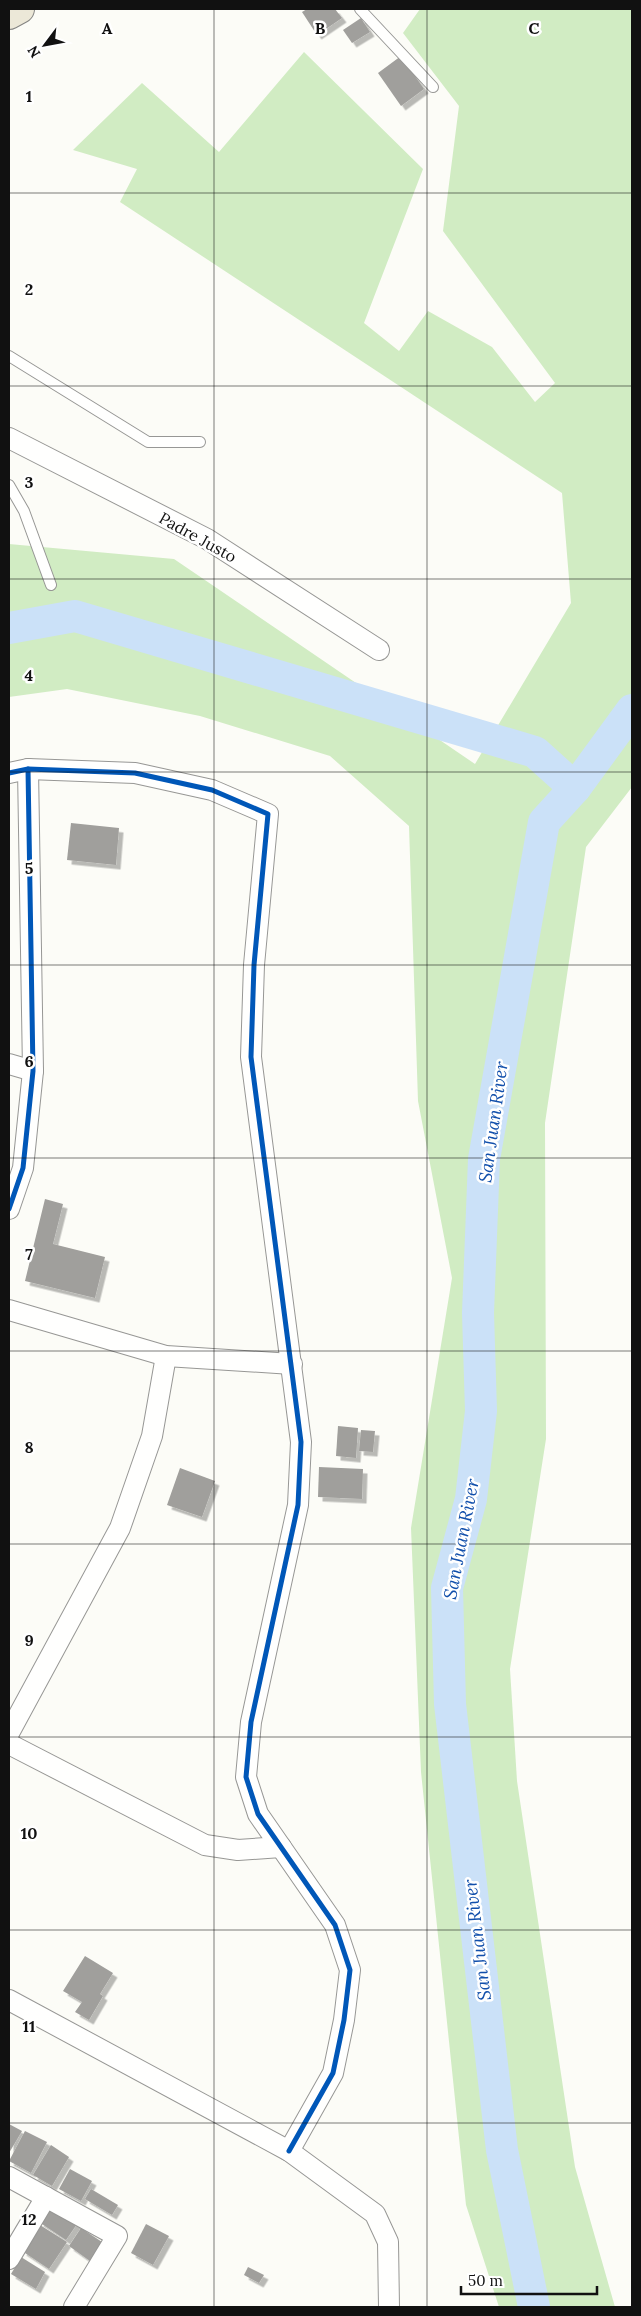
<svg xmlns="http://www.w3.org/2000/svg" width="641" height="2316" font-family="Lora,serif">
	<defs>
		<filter id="shadow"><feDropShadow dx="4.5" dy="4.5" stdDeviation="0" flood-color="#0004"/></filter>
	</defs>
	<rect width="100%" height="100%" fill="#fcfcf7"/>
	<!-- forest -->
	<polygon fill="#d1ecc3" points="420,9 632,9 632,787 586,847 545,1123 546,1439 510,1669 517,1781 575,2167 615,2307 499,2307 466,2205 421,1772 411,1528 452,1278 418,1101 409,826 330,756 200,716 67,689 9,697 9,544 174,559 475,764 571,603 562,493 120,202 137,169 73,150 142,83 219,152 304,52 423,169 364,323 399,351 428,311 492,347 535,402 555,383 443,231 459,106 403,33"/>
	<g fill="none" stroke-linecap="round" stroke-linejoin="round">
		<!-- river -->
		<g stroke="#cbe1f8" stroke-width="32">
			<polyline points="9,628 75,616 535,752 575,788"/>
			<polyline points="534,2307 502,2150 450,1704 447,1588 471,1499 481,1411 478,1313 484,1159 544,822 575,788 632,710"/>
		</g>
	</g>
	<!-- building -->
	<g fill="#a09f9c" filter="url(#shadow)">
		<polygon points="307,9 335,9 342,18 317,35 302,12"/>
		<polygon points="361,18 370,32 352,43 343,30"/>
		<polygon points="401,56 424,89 401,106 378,73"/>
		<polygon points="71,823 119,828 116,865 67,860"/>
		<polygon points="45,1199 63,1204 53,1244 105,1257 95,1298 25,1281"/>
		<polygon points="338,1426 358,1428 356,1458 336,1456"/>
		<polygon points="361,1430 375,1431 373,1452 359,1451"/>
		<polygon points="319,1467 363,1469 362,1499 318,1497"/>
		<polygon points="180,1468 215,1481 202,1517 167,1505"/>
		<polygon points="85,1956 113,1973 100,1994 103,1996 89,2020 75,2012 82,2002 63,1991"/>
		<polygon points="9,2124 22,2131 9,2153"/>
		<polygon points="25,2131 47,2142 31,2173 9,2161"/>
		<polygon points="51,2145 69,2157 52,2186 33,2175"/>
		<polygon points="70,2169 92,2181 81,2201 59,2189"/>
		<polygon points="91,2189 118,2205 112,2215 85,2199"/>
		<polygon points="50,2205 77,2224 66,2240 39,2222"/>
		<polygon points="146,2224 169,2236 153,2265 131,2253"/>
		<polygon points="40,2225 67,2242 49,2269 22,2251"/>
		<polygon points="81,2228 102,2242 90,2261 69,2246"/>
		<polygon points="21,2257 45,2272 36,2289 11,2274"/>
		<polygon points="248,2267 264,2275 259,2283 244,2275"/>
	</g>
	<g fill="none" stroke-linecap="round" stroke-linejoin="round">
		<defs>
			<g id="service">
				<polyline points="360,9 433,87"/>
				<polyline points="9,356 148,442 200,442"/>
				<polyline points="9,485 24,511 51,585"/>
			</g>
			<g id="minor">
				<polyline points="9,438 207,539 379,650"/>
				<polyline points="9,773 28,769 135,773 212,790 268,814 254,965 251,1057 301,1442 298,1505 251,1722 246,1777 258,1814 335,1925 350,1970 344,2020 333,2073 289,2151"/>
				<polyline points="9,1064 33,1071"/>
				<polyline points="9,1209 23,1168 33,1071 28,769"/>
				<polyline points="9,1310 166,1356 292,1364"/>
				<polyline points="9,1733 120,1528 152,1436 166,1356"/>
				<polyline points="9,1744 205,1845 238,1850 281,1847"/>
				<polyline points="9,2000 289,2151 375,2214 388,2242 389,2307"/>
				<polyline points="9,2177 117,2236 74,2307"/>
				<polyline points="9,2259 46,2197"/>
			</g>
			<polyline id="trunk" points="9,15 20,9"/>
		</defs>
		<!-- service casing -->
		<use href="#service" stroke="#979795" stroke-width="12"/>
		<!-- minor casing -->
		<use href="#minor" stroke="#979795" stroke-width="22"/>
		<!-- trunk casing -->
		<use href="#trunk" stroke="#848482" stroke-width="30"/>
		<!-- service -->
		<use href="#service" stroke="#fffffe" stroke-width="10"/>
		<!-- minor -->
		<use href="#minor" stroke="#fffffe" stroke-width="20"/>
		<!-- trunk -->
		<use href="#trunk" stroke="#ece8d8" stroke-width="28"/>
		<defs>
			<g id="cycleway">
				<polyline points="9,773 28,769 135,773 212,790 268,814 254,965 251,1057 301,1442 298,1505 251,1722 246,1777 258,1814 335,1925 350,1970 344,2020 333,2073 289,2151"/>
				<polyline points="9,1209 23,1168 33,1071 28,769"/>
			</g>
		</defs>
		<!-- cycleway casing -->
		<use href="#cycleway" stroke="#fff" stroke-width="8"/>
		<!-- cycleway -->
		<use href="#cycleway" stroke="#0057b8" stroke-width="5"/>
	</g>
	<!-- grid -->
	<path fill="none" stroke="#111" stroke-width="1" stroke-opacity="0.55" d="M214 9V2307M427 9V2307M9 193H632M9 386H632M9 579H632M9 772H632M9 965H632M9 1158H632M9 1351H632M9 1544H632M9 1737H632M9 1930H632M9 2123H632"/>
	<g text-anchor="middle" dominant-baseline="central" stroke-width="5" stroke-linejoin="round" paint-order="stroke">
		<!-- street labels -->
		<g font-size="16" fill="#111" stroke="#fff">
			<text transform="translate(198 537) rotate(29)">Padre Justo</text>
		</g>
		<!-- water labels -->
		<g font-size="18" font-style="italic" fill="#114fab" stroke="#fff">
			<text transform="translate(493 1122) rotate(-82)">San Juan River</text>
			<text transform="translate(461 1539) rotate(-79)">San Juan River</text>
			<text transform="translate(477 1940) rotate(-97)">San Juan River</text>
		</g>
	</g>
	<g font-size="16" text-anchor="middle" font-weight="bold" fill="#111" stroke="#fff" stroke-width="5" stroke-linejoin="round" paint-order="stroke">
		<text x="107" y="34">A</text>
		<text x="320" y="34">B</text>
		<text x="534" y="34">C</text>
		<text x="29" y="102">1</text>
		<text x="29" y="295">2</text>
		<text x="29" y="488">3</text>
		<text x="29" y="681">4</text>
		<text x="29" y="874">5</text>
		<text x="29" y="1067">6</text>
		<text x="29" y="1260">7</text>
		<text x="29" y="1453">8</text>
		<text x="29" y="1646">9</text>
		<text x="29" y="1839">10</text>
		<text x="29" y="2032">11</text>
		<text x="29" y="2225">12</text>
	</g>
	<!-- border -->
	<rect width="641" height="2316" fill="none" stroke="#111111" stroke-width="20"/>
	<!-- north arrow -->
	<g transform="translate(45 45) rotate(238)" stroke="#ffffff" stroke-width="4" paint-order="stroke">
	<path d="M0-4L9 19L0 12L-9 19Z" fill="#111111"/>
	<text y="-8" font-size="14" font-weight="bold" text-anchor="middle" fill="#111111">N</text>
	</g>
	<!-- scale -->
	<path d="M461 2286v8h136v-8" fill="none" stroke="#111111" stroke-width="2.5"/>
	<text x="468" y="2286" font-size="15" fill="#111111" stroke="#ffffff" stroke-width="4" paint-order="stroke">50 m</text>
</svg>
